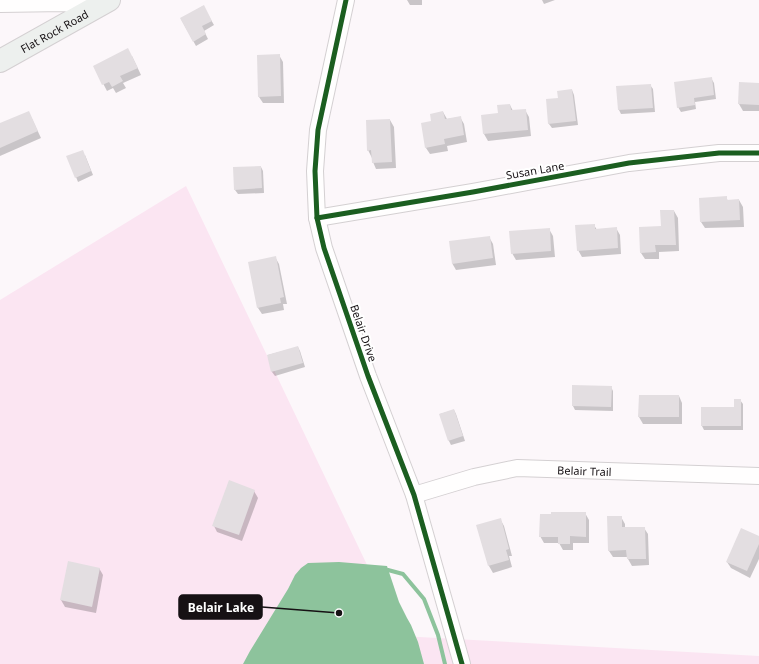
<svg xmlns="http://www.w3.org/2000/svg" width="759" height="664" font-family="'Noto Sans',sans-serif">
	<rect width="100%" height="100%" fill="#fcf7fa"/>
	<!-- green -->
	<polygon fill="#fbe5f2" points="186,186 401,636 759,656 759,664 0,664 0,300"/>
	<!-- water -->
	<polygon fill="#8dc39c" points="339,562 387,566 399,602 407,618 411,625 418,642 424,664 243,664 250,651 288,589 295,575 301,568 308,563"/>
	<!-- shadow -->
	<g fill="#0003">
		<polygon points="407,0 422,0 422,5 410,5"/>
		<polygon points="542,0 555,0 544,4"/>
		<polygon points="203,6 214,25 204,31 208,39 196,46 181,19"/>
		<polygon points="279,55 283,62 284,103 263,103 259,97"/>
		<polygon points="132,56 141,75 123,83 126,88 116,93 113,88 107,91 94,66"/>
		<polygon points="711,78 714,83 716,99 695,102 696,109 681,112 678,107"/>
		<polygon points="740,83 759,84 759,111 743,111 739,104"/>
		<polygon points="650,85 653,89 655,112 621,114 619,110 617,87"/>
		<polygon points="572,90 574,95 578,125 552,128 549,124 547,100 559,99"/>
		<polygon points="510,105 513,111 525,110 529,117 531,136 488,141 484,134 499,114"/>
		<polygon points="443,112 447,119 460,117 464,124 467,142 447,146 448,151 430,154 426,148"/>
		<polygon points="32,119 41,138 0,156 0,124"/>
		<polygon points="390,120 394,127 396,168 376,169 373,162 372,158 368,150"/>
		<polygon points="85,155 93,175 78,182 76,177"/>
		<polygon points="261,167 263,171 264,193 238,194 235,190"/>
		<polygon points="726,197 728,201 739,200 743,207 744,227 705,228 701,222"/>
		<polygon points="674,211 678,218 679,251 659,252 659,259 645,259 641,253"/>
		<polygon points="594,225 597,230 616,228 620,235 621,254 582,257 578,250"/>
		<polygon points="549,229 553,236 555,257 516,260 512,253"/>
		<polygon points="489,237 493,244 496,265 456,270 452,263"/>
		<polygon points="275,257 279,264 287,304 283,304 284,310 262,314 258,308"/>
		<polygon points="298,347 300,351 305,367 275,376 272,372 268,355"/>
		<polygon points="611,387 613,391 613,411 575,410 573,406"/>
		<polygon points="679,396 682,403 682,424 643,424 639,417"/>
		<polygon points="740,400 743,404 743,430 704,430 702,426 735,408"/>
		<polygon points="454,410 456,414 465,441 451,445 449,441 440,414"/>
		<polygon points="254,491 258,498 242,541 217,532 214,526"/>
		<polygon points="585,513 589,520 589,543 573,543 573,550 563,550 559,543 544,543 540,536"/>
		<polygon points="621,517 625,524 625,528 644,528 648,534 649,565 632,566 628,559 628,557 613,557 609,551"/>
		<polygon points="500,519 504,526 512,556 509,556 512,567 493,573 489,566 478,526"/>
		<polygon points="759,537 759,559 750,578 731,568 727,562"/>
		<polygon points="99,568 103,575 96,613 65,607 61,600"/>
	</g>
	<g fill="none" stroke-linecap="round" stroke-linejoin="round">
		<!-- stream -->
		<polyline stroke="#8dc39c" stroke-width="4" points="388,570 403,574 424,599 438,635 445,664"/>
	</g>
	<!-- building -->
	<g fill="#e3dee1">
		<polygon points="204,5 212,21 202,26 206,34 193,42 180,18"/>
		<polygon points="128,48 138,68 120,76 123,81 112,87 109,82 102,85 93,66"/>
		<polygon points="280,54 281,96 258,97 257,55"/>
		<polygon points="712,77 714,95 694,98 695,105 677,108 674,82"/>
		<polygon points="739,82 759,83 759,105 738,104"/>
		<polygon points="651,84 653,108 618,110 616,86"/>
		<polygon points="572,89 576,121 548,124 546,99 558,98 557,91"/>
		<polygon points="510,104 511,110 526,109 528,130 483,134 481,115 498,113 497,105"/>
		<polygon points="29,111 38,131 0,148 0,123"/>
		<polygon points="443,111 445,119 461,116 464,135 444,139 445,144 425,148 421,123 431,121 430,114"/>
		<polygon points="390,119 392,162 372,163 371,150 367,151 366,120"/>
		<polygon points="83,150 91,171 75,178 66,156"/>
		<polygon points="261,166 262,188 234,190 233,167"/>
		<polygon points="727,196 727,200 739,199 740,220 700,222 699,198"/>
		<polygon points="660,210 674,210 676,245 655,245 656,252 640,253 639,227 661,226"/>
		<polygon points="595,224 595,229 617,227 618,248 577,251 575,225"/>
		<polygon points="550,228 551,251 511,254 509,231"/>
		<polygon points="490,236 493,258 452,264 449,241"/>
		<polygon points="276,256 284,297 280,298 281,303 257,308 248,262"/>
		<polygon points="298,346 303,363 271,372 267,355"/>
		<polygon points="572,385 612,386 611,407 572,406"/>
		<polygon points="639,395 679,395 679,417 638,417"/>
		<polygon points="734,399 741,399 741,426 701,426 701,407 734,407"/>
		<polygon points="454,409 463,436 448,441 439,414"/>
		<polygon points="229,480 255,490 239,535 212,526"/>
		<polygon points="551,512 586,512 586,537 570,536 570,544 558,544 558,537 539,537 540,514 551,514"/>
		<polygon points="607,516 622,516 622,527 645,527 646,559 627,559 626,550 608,551"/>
		<polygon points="501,518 509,549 506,550 509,560 488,566 476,525"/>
		<polygon points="741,528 759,536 759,544 747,571 726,562"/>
		<polygon points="68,561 100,568 92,607 60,600"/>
	</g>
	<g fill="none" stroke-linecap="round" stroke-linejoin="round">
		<defs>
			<g id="street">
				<polyline points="346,0 318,130 315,171 317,218 324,248 368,376 414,495 462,664"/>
				<polyline points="0,4 64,3 92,9"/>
				<polyline points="317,218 473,192 629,163 719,153 759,153"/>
				<path id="s1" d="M414 495 474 477 517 468 759 476"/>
			</g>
			<g id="secondary">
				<path id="s2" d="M0 61 109 0"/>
			</g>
		</defs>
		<!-- street casing -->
		<use href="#street" stroke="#d4d0d2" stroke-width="18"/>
		<!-- secondary casing -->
		<use href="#secondary" stroke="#d4d0d2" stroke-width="24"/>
		<!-- street -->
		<use href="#street" stroke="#fffefe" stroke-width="16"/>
		<!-- secondary -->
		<use href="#secondary" stroke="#edf0ee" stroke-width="22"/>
		<defs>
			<g id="cycleway">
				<polyline points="346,0 318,130 315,171 317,218 324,248 368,376 414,495 462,664"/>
				<polyline points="317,218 473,192 629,163 719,153 759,153"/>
			</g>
		</defs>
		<!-- cycleway casing -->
		<use href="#cycleway" stroke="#fff" stroke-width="8"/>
		<!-- cycleway -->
		<use href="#cycleway" stroke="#1b5e20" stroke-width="5"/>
	</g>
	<g text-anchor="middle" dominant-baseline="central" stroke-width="4" stroke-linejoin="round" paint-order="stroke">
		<!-- street labels -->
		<g font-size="11" fill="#161114" stroke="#fff">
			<text stroke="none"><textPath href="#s2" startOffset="62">Flat Rock Road</textPath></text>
			<text transform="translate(535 170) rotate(-10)">Susan Lane</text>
			<text transform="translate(364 333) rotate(71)">Belair Drive</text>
			<text stroke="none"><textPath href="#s1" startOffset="174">Belair Trail</textPath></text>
		</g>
	</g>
	<!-- callouts -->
	<path fill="none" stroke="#161114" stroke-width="1.5" d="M339 613L262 607"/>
	<circle fill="#161114" stroke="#fff" stroke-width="1.5" cx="339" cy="613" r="4"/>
	<rect fill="#161114" stroke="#161114" stroke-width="1.5" x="179" y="595" width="83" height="24" rx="4"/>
	<g font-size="12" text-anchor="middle" font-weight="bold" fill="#fff">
		<text x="221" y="612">Belair Lake</text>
	</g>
</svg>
